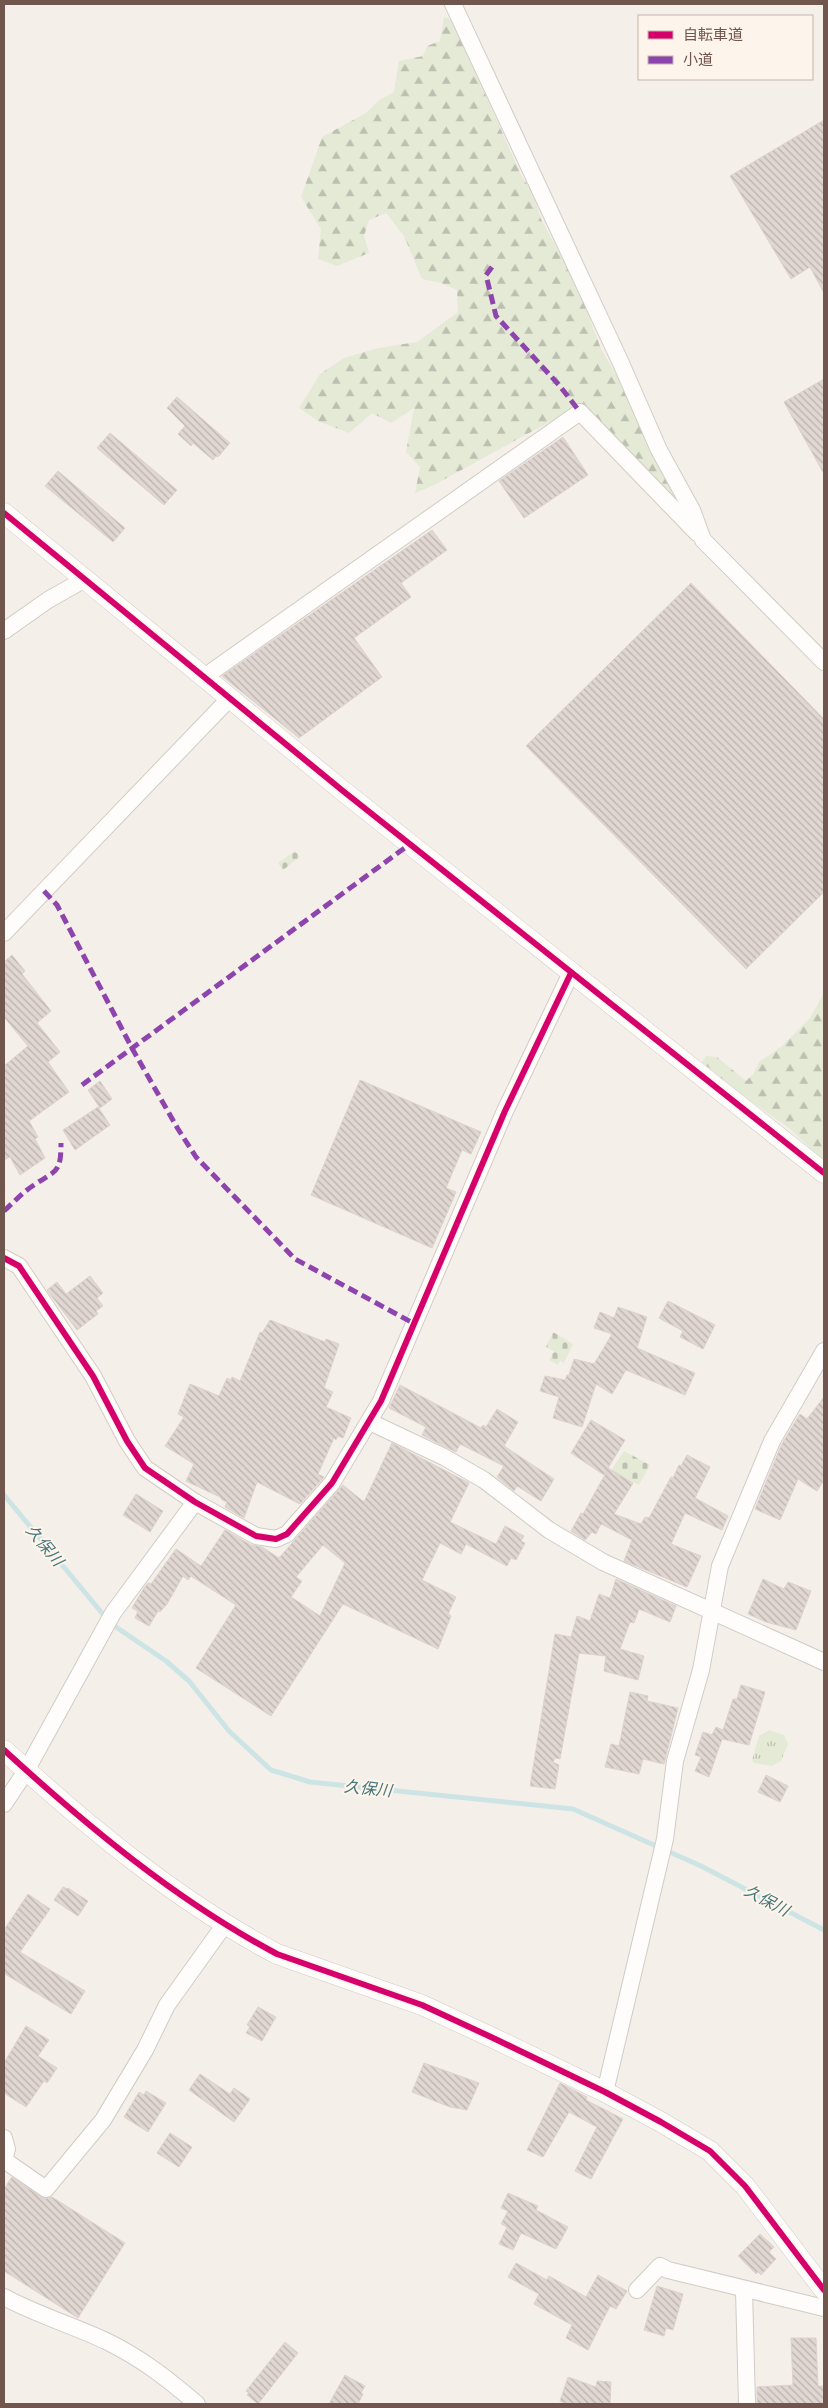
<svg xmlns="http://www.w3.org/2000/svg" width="828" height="2408" font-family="'Noto Sans','Noto Sans JP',sans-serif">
	<defs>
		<pattern id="grass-tufts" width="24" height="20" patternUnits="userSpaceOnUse" patternTransform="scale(1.25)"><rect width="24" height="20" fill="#e4ead6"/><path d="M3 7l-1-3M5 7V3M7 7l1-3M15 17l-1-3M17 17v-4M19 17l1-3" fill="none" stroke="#bdc0b0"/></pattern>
		<pattern id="forest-firs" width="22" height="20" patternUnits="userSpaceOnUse" patternTransform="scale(1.25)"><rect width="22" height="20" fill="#e4ead6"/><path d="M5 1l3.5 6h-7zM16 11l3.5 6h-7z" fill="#bdc0b0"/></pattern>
		<pattern id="cemetery-stones" width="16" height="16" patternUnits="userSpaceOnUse" patternTransform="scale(1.25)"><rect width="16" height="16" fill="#e4ead6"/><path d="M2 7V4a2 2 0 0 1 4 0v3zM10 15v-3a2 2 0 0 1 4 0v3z" fill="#bdc0b0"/></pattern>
		<pattern id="building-back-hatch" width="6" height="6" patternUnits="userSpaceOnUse" patternTransform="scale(1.25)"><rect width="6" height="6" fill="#e1d7d2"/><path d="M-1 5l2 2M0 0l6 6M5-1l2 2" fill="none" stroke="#bbb1ad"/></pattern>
	</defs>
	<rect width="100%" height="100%" fill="#f5efea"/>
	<!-- grass -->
	<polygon fill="url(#grass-tufts)" points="769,1730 784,1735 788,1744 781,1761 772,1766 754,1763 752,1760 759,1736"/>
	<!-- forest -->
	<g fill="url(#forest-firs)">
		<polygon points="444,17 452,20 522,177 533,192 541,219 580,292 601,349 632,402 676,498 674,507 585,406 562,415 434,485 415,493 420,467 406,452 414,408 391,423 372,413 349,433 318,421 299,408 320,374 344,358 378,348 417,342 458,312 457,290 441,283 422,279 404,236 386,213 369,220 364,236 369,253 337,266 318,259 321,229 301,197 322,137 366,113 379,100 394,92 399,61 423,56 427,46 440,41"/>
		<polygon points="824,993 824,1161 790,1129 739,1093 702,1062 706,1056 717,1057 746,1081 754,1073 759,1062 782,1046 810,1018"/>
	</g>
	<!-- cemetery -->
	<g fill="url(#cemetery-stones)">
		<polygon points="295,851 300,857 283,870 278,863"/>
		<polygon points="553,1332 573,1344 564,1363 560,1361 558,1365 549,1360 554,1351 546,1347"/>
		<polygon points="624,1451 650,1465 639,1485 622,1476 620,1479 610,1472"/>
	</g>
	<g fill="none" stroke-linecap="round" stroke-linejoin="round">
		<!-- stream -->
		<polyline stroke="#cde4e4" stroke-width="5" points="4,1495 102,1613 116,1627 166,1661 189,1681 229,1731 271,1770 310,1782 573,1809 701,1866 824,1930"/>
	</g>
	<!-- building -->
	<g fill="url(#building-back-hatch)" stroke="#ddd2cd" fill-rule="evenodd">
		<polygon points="824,120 824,293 810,267 791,279 730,176"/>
		<polygon points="824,379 824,474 784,402"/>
		<polygon points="177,397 230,443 218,457 216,456 213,460 193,443 191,446 178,434 185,426 167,408"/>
		<polygon points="110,433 177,490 164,505 97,448"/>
		<polygon points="563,437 588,475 524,518 499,481"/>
		<polygon points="58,471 125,528 113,542 45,486"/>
		<polygon points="432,530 447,550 401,583 411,597 354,638 382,677 299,738 222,676"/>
		<polygon points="691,583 824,719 824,892 746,969 526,746"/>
		<polygon points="12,955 25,971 22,974 51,1011 37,1023 60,1052 48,1062 69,1092 29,1121 38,1137 35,1139 45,1158 20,1175 10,1157 4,1160 4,1066 28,1046 4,1017 4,962"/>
		<polygon points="360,1080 481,1132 471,1154 462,1150 446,1188 456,1192 432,1248 311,1195"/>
		<polygon points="100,1081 112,1099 100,1108 88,1090"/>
		<polygon points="98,1107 110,1125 75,1150 63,1130"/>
		<polygon points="90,1276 103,1293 97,1298 103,1306 96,1311 98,1314 77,1330 47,1290 57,1282 66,1294"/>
		<polygon points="668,1301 715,1325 703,1349 680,1337 683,1331 659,1318"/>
		<polygon points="618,1307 647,1317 637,1348 695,1373 685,1395 626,1370 612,1394 596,1384 582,1427 553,1418 559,1397 540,1391 545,1376 565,1380 567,1375 569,1375 574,1359 594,1364 612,1334 594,1328 600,1312 614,1318"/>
		<polygon points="270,1320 325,1342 326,1339 339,1344 324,1388 333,1392 326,1407 351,1418 343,1438 338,1436 336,1440 334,1438 318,1474 324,1477 300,1504 257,1482 244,1518 225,1507 227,1502 222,1500 220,1497 186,1481 194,1464 165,1446 184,1417 178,1414 190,1384 219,1396 227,1378 231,1380 232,1377 240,1381 260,1332 262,1333"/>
		<polygon points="400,1385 481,1428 483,1425 486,1427 497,1409 518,1422 504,1446 554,1479 541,1501 517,1486 514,1491 497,1477 504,1466 460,1444 456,1452 422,1435 426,1427 389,1408"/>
		<polygon points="824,1397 824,1480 817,1491 798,1479 780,1520 755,1509 781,1446 789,1432 800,1414 807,1419"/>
		<polygon points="591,1420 625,1440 608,1468 633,1483 614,1514 641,1524 645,1517 649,1518 671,1477 673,1478 679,1465 681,1466 687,1455 710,1467 695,1498 728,1516 722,1530 685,1513 671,1544 701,1556 687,1587 624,1561 632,1540 601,1524 596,1534 592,1532 585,1540 571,1531 581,1513 583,1514 607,1471 604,1475 571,1453"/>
		<path d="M392 1443 469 1483 450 1522 496 1544 505 1526 524 1536 521 1541 525 1543 516 1560 511 1558 507 1566 466 1544 461 1554 440 1543 422 1580 456 1597 448 1614 451 1616 438 1649 343 1604 271 1716 196 1668 236 1605 191 1576 188 1580 183 1576 167 1604 160 1612 158 1611 149 1626 135 1618 138 1611 132 1608 144 1588 148 1583 151 1584 176 1549 201 1566 225 1530 251 1545 262 1547 279 1558 343 1485 364 1502ZM323 1545 345 1563 320 1616 291 1597 302 1581 296 1577Z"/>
		<polygon points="136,1494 163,1511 150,1532 123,1515"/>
		<polygon points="616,1579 676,1606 670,1622 639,1609 634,1623 630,1622 620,1649 644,1656 638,1680 604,1671 606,1656 579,1653 560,1759 555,1758 553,1762 559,1765 555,1789 530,1786 555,1634 571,1637 577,1616 590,1621 599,1594 610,1598"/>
		<polygon points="763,1579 784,1589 788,1582 811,1591 796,1630 766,1622 748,1614"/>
		<polygon points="741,1685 765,1692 749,1745 722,1739 709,1777 695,1771 701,1757 695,1755 703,1732 712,1735 716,1727 723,1730 733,1699 737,1699"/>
		<polygon points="630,1692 648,1696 647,1701 678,1708 664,1764 643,1759 639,1774 605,1767 611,1744 619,1746"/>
		<polygon points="766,1775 788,1786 780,1802 758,1792"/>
		<polygon points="63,1887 67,1889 68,1888 88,1901 78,1916 54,1900"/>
		<polygon points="28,1894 50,1909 20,1952 85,1991 71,2014 5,1974 4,1975 4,1930"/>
		<polygon points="258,2007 276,2017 262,2041 246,2033 250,2027 247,2025"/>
		<polygon points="26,2026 49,2040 38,2056 57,2068 47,2083 44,2081 26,2107 4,2093 4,2063"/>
		<polygon points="424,2063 479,2083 467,2110 450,2107 412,2092"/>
		<polygon points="200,2074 230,2094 234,2088 250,2099 234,2122 189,2090"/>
		<polygon points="560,2083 587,2097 586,2100 623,2119 591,2179 575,2171 597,2127 569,2112 543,2157 527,2150"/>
		<polygon points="146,2091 166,2103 148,2132 124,2117 139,2092 144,2095"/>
		<polygon points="170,2133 192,2147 179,2167 157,2153"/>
		<polygon points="12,2177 41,2197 45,2199 52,2197 125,2243 78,2318 4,2271 4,2189"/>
		<polygon points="508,2193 538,2206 536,2210 568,2227 556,2249 521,2233 513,2250 499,2244 507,2227 501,2224 508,2211 501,2208"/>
		<polygon points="760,2234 774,2247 769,2252 776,2259 761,2275 758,2272 756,2274 738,2256"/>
		<polygon points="516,2263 547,2280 549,2276 586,2297 598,2275 627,2291 616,2309 610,2306 588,2350 566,2338 572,2325 534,2304 539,2294 508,2277"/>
		<polygon points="657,2286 683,2294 673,2330 666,2328 664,2336 644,2330"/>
		<polygon points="791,2338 816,2338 818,2386 824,2386 824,2404 757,2404 757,2387 793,2385"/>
		<polygon points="285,2342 298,2353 258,2404 247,2395 249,2393 246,2391"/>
		<polygon points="345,2375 365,2386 361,2393 363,2394 358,2404 329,2404"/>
		<polygon points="568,2377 596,2387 597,2381 611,2382 610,2404 567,2404 560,2401"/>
	</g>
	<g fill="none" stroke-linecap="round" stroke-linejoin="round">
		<defs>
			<g id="minor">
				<polyline points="453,4 620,361 659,450 692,510 703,540 824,662"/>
				<polyline points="4,631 48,600 85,579"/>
				<polyline points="204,677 580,412 697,533"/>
				<polyline points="4,933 230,698"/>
				<polyline points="4,1258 19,1266 93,1376 127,1441 145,1468 195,1502 256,1536 276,1539 287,1534 332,1483 381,1401 505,1111 571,973"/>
				<polyline points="370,1422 444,1457 484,1480 549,1530 603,1562 824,1662"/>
				<polyline points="4,1804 26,1771 113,1613 195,1502"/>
				<polyline points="605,2092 665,1839 675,1761 701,1670 720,1566 772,1441 824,1351"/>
				<polyline points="4,2138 7,2149 4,2160 46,2189 103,2120 145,2050 167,2005 225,1924"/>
				<polyline points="637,2290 660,2266 668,2270 824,2308"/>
				<polyline points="744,2290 747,2404"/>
				<path d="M4 2297C37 2315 72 2325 106 2341 141 2358 168 2379 197 2404"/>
			</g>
			<g id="tertiary">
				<polyline points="4,513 343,791 824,1173"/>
				<path d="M4 1750C87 1826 177 1901 277 1954L422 2005 491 2037 605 2092 661 2122 710 2151 745 2186 824 2290"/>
			</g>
		</defs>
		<!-- minor casing -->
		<use href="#minor" stroke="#d2cbc5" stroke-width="18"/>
		<!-- tertiary casing -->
		<use href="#tertiary" stroke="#d2cbc5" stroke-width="21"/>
		<!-- minor -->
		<use href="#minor" stroke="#fefdfc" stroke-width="16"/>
		<!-- tertiary -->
		<use href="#tertiary" stroke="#fefdfc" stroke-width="20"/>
		<!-- quiet -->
		<g stroke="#8e44ad" stroke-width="5" stroke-dasharray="10 5" stroke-linecap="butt">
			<polyline points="492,267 486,275 496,316 559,385 580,412"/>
			<polyline points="44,891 57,905 133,1050 178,1129 196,1157 295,1259 413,1323"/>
			<polyline points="82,1085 410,844"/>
			<path d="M4 1211C14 1202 23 1192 34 1185 56 1170 61 1174 61 1143"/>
		</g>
		<defs>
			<g id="cycleway">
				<polyline points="4,513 343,791 824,1173"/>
				<polyline points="4,1258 19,1266 93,1376 127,1441 145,1468 195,1502 256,1536 276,1539 287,1534 332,1483 381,1401 505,1111 571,973"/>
				<path d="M4 1750C87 1826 177 1901 277 1954L422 2005 491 2037 605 2092 661 2122 710 2151 745 2186 824 2290"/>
			</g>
		</defs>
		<!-- cycleway casing -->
		<use href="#cycleway" stroke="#fdf4eb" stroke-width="9"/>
		<!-- cycleway -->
		<use href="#cycleway" stroke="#d6006c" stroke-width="6"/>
	</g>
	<g text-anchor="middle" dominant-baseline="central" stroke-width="4" stroke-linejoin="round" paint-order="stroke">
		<!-- water labels -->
		<g font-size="16" font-style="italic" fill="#46777b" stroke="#fdf4eb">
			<text transform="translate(45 1545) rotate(50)">久保川</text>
			<text transform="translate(368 1788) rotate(6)">久保川</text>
			<text transform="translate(767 1900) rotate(28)">久保川</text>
		</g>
	</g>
	<!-- border -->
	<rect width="828" height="2408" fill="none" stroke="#70564d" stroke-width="10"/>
	<!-- legend -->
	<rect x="638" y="15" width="175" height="65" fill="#fdf4eb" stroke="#c5b5ac"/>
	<rect x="648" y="31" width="25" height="8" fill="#d6006c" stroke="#c5b5ac"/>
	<text x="683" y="40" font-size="15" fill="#70564d">自転車道</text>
	<rect x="648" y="56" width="25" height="8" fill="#8e44ad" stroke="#c5b5ac"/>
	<text x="683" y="65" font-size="15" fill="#70564d">小道</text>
</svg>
